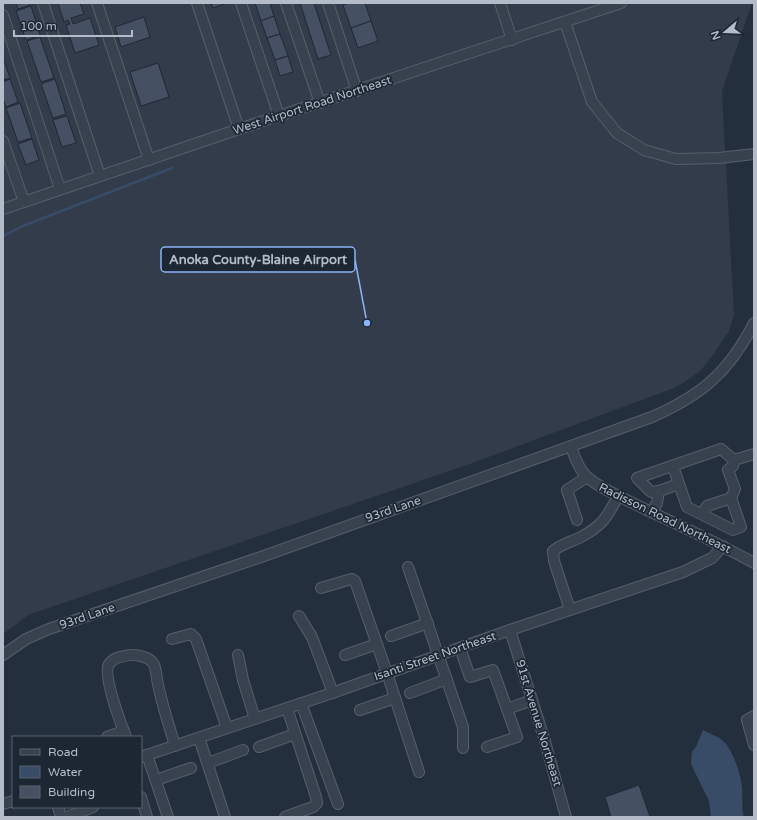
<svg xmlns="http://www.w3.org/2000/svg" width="757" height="820" font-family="'Varela Round',sans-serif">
	<rect width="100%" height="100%" fill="#242f3e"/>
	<!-- airport -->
	<polygon fill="#323c4b" points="3,3 752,3 722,91 734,315 729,331 713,355 701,370 688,380 674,388 467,465 28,615 3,634"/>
	<!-- water -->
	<path fill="#394c67" d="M703 730C709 734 716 735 722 740 732 747 742 777 742 789 743 799 741 807 744 817H711L709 801 691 764 692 752 696 747Z"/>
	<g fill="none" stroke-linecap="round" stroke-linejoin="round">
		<!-- stream -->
		<polyline stroke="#394c67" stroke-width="2.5" points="3,236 23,226 172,168"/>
	</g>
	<!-- building -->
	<g fill="#455162" stroke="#1f2835">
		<polygon points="16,3 30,3 30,5 18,9"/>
		<polygon points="58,3 80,3 84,14 71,18 73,24 90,18 99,45 75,53 66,25 70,24 68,20 64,22"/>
		<polygon points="211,3 227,3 213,8"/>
		<polygon points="255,3 270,3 274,16 261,21"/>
		<polygon points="300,3 314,3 331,55 318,59"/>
		<polygon points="349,3 365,3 371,21 351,28 343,5"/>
		<polygon points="31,6 40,35 26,40 16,11"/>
		<polygon points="274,16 280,34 267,38 261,21"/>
		<polygon points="144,17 150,37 121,47 115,27"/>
		<polygon points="371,21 378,41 358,48 351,28"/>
		<polygon points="280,34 288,56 275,60 267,38"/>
		<polygon points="40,37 54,78 41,82 27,41"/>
		<polygon points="288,56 293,72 280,76 275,60"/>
		<polygon points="3,57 10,78 3,80"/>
		<polygon points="158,63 169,97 141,106 130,72"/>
		<polygon points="10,79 18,102 6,107 3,99 3,82"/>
		<polygon points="55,79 66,114 53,118 41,84"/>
		<polygon points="20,103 32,138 18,142 6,108"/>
		<polygon points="67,116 76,143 62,147 53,120"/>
		<polygon points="32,139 39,160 26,165 18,144"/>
		<polygon points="639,785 650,817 611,817 605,797"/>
	</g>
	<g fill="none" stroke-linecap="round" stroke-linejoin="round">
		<defs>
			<g id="minor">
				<polyline points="43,3 100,176"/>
				<polyline points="97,3 149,160"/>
				<polyline points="197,3 239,129"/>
				<polyline points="241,3 279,116"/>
				<polyline points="286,3 320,103"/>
				<polyline points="328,3 357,91"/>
				<polyline points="500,3 512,40"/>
				<polyline points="3,15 60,189"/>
				<polyline points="565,22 592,102 617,133 644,150 676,159 719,158 754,154"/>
				<polyline points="3,141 24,202"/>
				<polyline points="3,209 239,129 621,3"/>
				<path d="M571 447C575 457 578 468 586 476 600 489 627 500 645 509 681 526 718 543 754 563"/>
				<polyline points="673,466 679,484 659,491 651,492 637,478 721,449 734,460 754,454"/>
				<polyline points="679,484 687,507 733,530 741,527 731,498 707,506 702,514"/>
				<polyline points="731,498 735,489 728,470 733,466 734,460"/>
				<polyline points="652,512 657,503 659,491"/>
				<polyline points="577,520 567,490 587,477"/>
				<polyline points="408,567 463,727 463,748"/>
				<polyline points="321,588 348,580 352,579 355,581 387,673 419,772"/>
				<path d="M570 610 554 561 553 551C561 544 571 542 581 537 602 526 608 516 618 496"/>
				<polyline points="299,616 312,637 333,693"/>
				<polyline points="510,630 544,738 566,817"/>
				<polyline points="391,636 428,623"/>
				<polyline points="172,639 191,634 196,639 227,728"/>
				<polyline points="460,648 470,677 493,670 507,709 532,700"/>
				<path d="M3 655 26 639 49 629 261 557 652 417C702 395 729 372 754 323"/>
				<polyline points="238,655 243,680 255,719"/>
				<polyline points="345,655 377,644"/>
				<polyline points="410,693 447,679"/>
				<polyline points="301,703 338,804"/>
				<polyline points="360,710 395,698"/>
				<polyline points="754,716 747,720 754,745"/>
				<polyline points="107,737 124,731"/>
				<path d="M126 737C121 724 102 674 109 664 114 657 124 656 131 655 138 655 149 657 153 663 157 669 156 677 158 684 162 705 169 725 175 746"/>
				<polyline points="199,738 225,817"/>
				<polyline points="259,747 295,734"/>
				<polyline points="487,747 517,737 507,709"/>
				<polyline points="147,755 168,817"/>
				<polyline points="141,757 335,692 510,630 683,572 712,558 723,546"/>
				<polyline points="208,763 243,750"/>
				<polyline points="156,780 191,768"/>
				<polyline points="141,797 147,817"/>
				<polyline points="3,804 13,801"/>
				<polyline points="58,807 61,817"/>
				<polyline points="67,817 93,807"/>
				<polyline points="285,817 313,807 317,803 316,797 287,708"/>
			</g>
		</defs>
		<!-- minor casing -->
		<use href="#minor" stroke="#565f6c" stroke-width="12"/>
		<!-- minor -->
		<use href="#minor" stroke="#38414e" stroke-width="10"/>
	</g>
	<g text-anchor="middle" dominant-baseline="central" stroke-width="3.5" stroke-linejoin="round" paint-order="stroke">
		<!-- street labels -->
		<g font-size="12" fill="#b4bcc9" stroke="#1d2633">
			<text transform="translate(312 105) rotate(-18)">West Airport Road Northeast</text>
			<text transform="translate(393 509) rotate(-19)">93rd Lane</text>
			<text transform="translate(665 518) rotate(26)">Radisson Road Northeast</text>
			<text transform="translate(87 616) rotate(-19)">93rd Lane</text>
			<text transform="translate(435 656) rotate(-19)">Isanti Street Northeast</text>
			<text transform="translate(539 723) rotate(73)">91st Avenue Northeast</text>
		</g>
	</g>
	<!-- callouts -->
	<path fill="none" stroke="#8ab4f8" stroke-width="1.5" d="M367 323L355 260"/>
	<circle fill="#8ab4f8" stroke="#1d2633" stroke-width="1.5" cx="367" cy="323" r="4"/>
	<rect fill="#1d2633" stroke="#8ab4f8" stroke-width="1.5" x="161" y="247" width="194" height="25" rx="4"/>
	<g font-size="13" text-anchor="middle" font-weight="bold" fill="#b4bcc9">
		<text x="258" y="264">Anoka County-Blaine Airport</text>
	</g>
	<!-- border -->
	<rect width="757" height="820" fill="none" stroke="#b4bcc9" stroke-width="8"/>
	<!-- legend -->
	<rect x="12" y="736" width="130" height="72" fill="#1d2633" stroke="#59626f"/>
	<rect x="20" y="749" width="20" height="6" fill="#38414e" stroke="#59626f"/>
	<text x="48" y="756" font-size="12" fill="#b4bcc9">Road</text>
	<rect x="20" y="766" width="20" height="12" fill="#394c67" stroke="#59626f"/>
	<text x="48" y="776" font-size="12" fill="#b4bcc9">Water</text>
	<rect x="20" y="786" width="20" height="12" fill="#455162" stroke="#59626f"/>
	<text x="48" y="796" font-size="12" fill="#b4bcc9">Building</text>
	<!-- north arrow -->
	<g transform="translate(725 32) rotate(251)" stroke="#1d2633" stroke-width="3" paint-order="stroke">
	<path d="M0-3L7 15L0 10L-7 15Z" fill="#b4bcc9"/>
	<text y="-6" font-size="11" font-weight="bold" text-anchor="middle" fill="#b4bcc9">N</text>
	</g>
	<!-- scale -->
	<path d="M14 30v6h118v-6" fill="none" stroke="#b4bcc9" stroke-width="2"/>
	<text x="20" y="30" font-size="12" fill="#b4bcc9" stroke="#1d2633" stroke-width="3" paint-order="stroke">100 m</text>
</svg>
